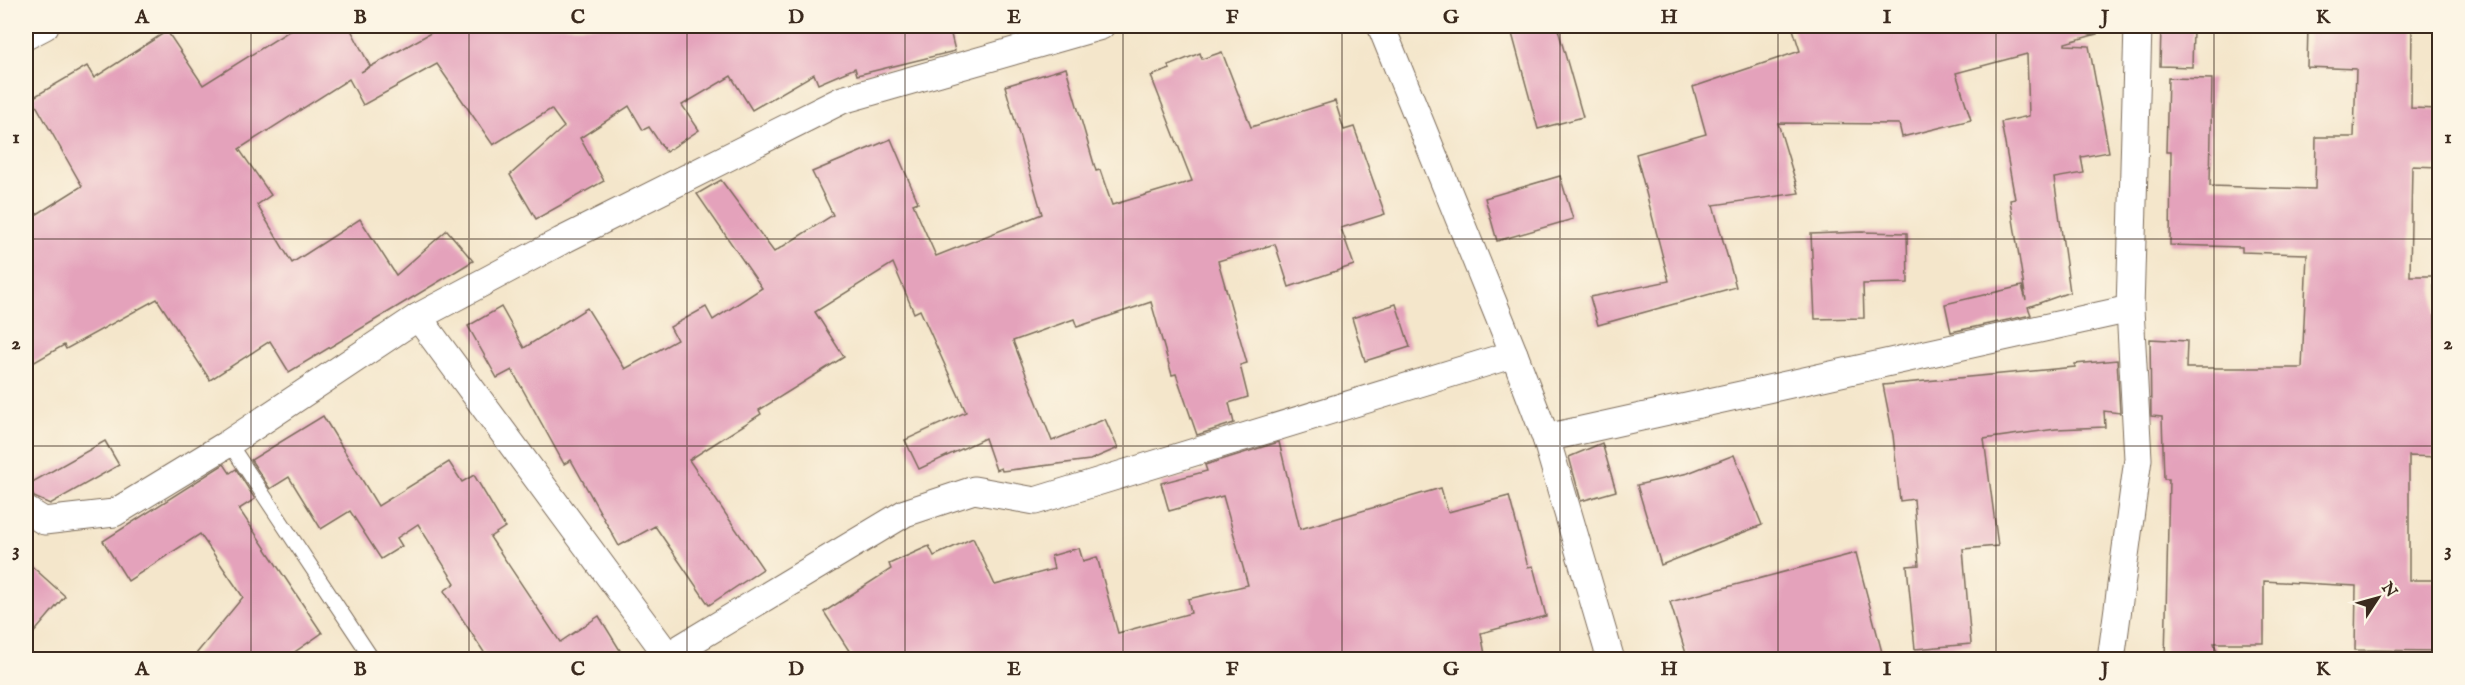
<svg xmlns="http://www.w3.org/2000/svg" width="2465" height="685" font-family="'IM FELL English',serif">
	<rect width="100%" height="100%" fill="#fcf5e5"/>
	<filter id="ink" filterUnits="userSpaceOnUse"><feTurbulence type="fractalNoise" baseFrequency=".0167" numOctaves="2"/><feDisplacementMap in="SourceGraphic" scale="12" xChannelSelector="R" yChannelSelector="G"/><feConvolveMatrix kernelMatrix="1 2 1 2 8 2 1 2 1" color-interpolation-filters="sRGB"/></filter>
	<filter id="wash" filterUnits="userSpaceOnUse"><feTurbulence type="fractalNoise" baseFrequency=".008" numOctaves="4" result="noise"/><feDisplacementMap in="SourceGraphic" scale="24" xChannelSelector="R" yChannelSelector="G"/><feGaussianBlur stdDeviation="1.35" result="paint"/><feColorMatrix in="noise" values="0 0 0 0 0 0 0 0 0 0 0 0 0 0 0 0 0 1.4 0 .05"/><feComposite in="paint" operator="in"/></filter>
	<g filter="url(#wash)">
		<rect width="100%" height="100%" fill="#f4e6cb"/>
		<g id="blocks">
			<!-- building -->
			<g fill="#e4a2bb">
				<polygon points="297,26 349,26 370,66 361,72 443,26 949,26 955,51 857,75 855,68 818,84 814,74 752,110 731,76 682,105 699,130 666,152 649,127 643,130 629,106 580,138 604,181 536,219 510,175 564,127 551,109 493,145 437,64 363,105 349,79 239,149 271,195 257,205 292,263 360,219 396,275 447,230 473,261 289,372 270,341 210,380 157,299 66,349 64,345 26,367 26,221 82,186 32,98 87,66 94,78 167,31 203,85"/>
				<polygon points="1510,26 1557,26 1583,117 1538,129"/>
				<polygon points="1792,26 2096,26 2097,34 2065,43 2065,45 2089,46 2109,152 2081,157 2084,173 2054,178 2070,292 2028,307 2031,315 1951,332 1945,304 2022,286 2026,300 2010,200 2015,199 2001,122 2029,116 2027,54 1956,73 1971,120 1902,137 1899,124 1778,123 1799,193 1713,205 1736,287 1598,325 1590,297 1669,281 1636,154 1706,134 1693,87 1800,51"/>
				<polygon points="2308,26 2412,26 2411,108 2439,109 2439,167 2412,166 2410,276 2434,276 2436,370 2439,370 2439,457 2409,456 2409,580 2439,580 2439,651 2355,650 2356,586 2264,581 2264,643 2214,643 2220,660 2165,660 2169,479 2164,479 2162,417 2151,416 2150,339 2187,341 2186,368 2302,368 2307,254 2242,252 2242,247 2170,245 2171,152 2166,152 2168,78 2212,79 2210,186 2315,189 2316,137 2354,137 2356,69 2307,67"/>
				<polygon points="2161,29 2193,30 2192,67 2160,66"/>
				<polygon points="1222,52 1251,127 1335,101 1344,130 1354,127 1385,214 1341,228 1354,265 1289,287 1275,244 1218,261 1247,363 1240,365 1248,397 1229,403 1234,423 1197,435 1176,374 1172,375 1151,302 1077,327 1074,319 1013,341 1052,441 1105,419 1118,448 1090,460 1002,471 1001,468 996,470 985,438 919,469 905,440 966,412 920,310 914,313 893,263 815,312 844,357 759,410 761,414 689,460 763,569 709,605 655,526 619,546 571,460 564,464 512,370 497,378 468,326 501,307 524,348 587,308 625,369 677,340 670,327 706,307 713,320 762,288 697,194 721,180 774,252 833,215 812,172 891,139 918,202 913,204 936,256 1042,214 1005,86 1066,68 1096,171 1100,170 1112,205 1192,181 1151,76 1170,69 1168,66 1200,53 1202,59"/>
				<polygon points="1560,176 1573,219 1497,241 1485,198"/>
				<polygon points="1861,232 1907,233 1908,283 1863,284 1864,318 1815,319 1811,234"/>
				<polygon points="1396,304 1410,347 1365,361 1352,318"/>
				<polygon points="2117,360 2120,413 2104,411 2105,427 2056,429 1984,439 1998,546 1963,549 1971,644 1915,649 1907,566 1919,565 1914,499 1900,501 1893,435 1883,385 2075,367 2075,364"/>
				<polygon points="323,416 378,506 449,462 462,482 474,475 505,527 490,537 560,642 599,616 626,660 489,660 444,591 455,583 418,524 397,538 402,546 381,559 350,511 321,529 289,477 270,489 251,460"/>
				<polygon points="105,441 119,465 50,504 34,497 27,485"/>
				<polygon points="1279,442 1300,529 1441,488 1448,512 1509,496 1528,567 1533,566 1546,616 1481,633 1486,660 855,660 824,612 891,569 889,564 929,546 934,556 973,538 995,585 1054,569 1051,556 1079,548 1083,561 1097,557 1118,633 1191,613 1188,599 1248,585 1223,496 1169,511 1161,483 1207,471 1205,465"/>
				<polygon points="1602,443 1616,491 1581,501 1569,457"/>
				<polygon points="1734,455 1762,525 1661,565 1637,485 1688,473"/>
				<polygon points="224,464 230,473 236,469 255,499 239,509 322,633 283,660 191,660 243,597 200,534 128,581 103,541"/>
				<polygon points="1856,553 1884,660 1688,660 1670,602"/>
				<polygon points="26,561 65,596 26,642"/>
			</g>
		</g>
	</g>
	<g filter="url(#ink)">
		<use href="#blocks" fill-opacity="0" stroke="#7c6c5b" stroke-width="1.5"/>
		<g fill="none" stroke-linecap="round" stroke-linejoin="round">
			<defs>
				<polyline id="service" points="229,443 373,660"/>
				<g id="minor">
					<polyline points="1381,26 1514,354 1546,438 1611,660"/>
					<polyline points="26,36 45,26"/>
					<polyline points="418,317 671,660"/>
					<polyline points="1546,438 2130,309"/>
					<polyline points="26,510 44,521 114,513 229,443 418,317 561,241 842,100 1101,26"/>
					<polyline points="669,655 905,513 974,490 1035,501 1514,354"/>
					<polyline points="2111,660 2138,459 2130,309 2138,26"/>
				</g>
			</defs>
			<!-- service casing -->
			<use href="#service" stroke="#7c6c5b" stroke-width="16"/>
			<!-- minor casing -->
			<use href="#minor" stroke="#7c6c5b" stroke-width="29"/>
			<!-- service -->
			<use href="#service" stroke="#fff" stroke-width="14"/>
			<!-- minor -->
			<use href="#minor" stroke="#fff" stroke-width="27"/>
		</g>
	</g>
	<!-- grid -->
	<path fill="none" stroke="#3b2a1e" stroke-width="1.5" stroke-opacity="0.55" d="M251 26V660M469 26V660M687 26V660M905 26V660M1123 26V660M1342 26V660M1560 26V660M1778 26V660M1996 26V660M2214 26V660M26 239H2440M26 446H2440"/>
	<!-- margin -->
	<rect width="2465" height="685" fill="none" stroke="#fcf5e5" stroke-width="66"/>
	<!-- north arrow -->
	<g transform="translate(2378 598) rotate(54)" stroke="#fcf5e5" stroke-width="4.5" paint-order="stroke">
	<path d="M0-4.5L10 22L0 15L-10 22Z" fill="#3b2a1e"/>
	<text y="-9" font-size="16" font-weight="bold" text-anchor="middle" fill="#3b2a1e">N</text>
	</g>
	<rect x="33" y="33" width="2399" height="619" fill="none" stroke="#3b2a1e" stroke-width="2"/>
	<g font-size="20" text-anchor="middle" font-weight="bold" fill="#3b2a1e">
		<text x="142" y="23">A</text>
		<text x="360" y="23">B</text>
		<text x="578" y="23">C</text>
		<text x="796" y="23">D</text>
		<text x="1014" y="23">E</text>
		<text x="1232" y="23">F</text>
		<text x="1451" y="23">G</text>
		<text x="1669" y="23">H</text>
		<text x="1887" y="23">I</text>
		<text x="2105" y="23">J</text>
		<text x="2323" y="23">K</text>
		<text x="16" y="143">1</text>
		<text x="2448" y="143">1</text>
		<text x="16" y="349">2</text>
		<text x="2448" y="349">2</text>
		<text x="16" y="556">3</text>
		<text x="2448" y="556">3</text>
		<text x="142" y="675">A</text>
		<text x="360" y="675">B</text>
		<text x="578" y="675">C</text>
		<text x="796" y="675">D</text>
		<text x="1014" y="675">E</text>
		<text x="1232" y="675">F</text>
		<text x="1451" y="675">G</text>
		<text x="1669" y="675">H</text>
		<text x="1887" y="675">I</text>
		<text x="2105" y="675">J</text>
		<text x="2323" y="675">K</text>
	</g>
</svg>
